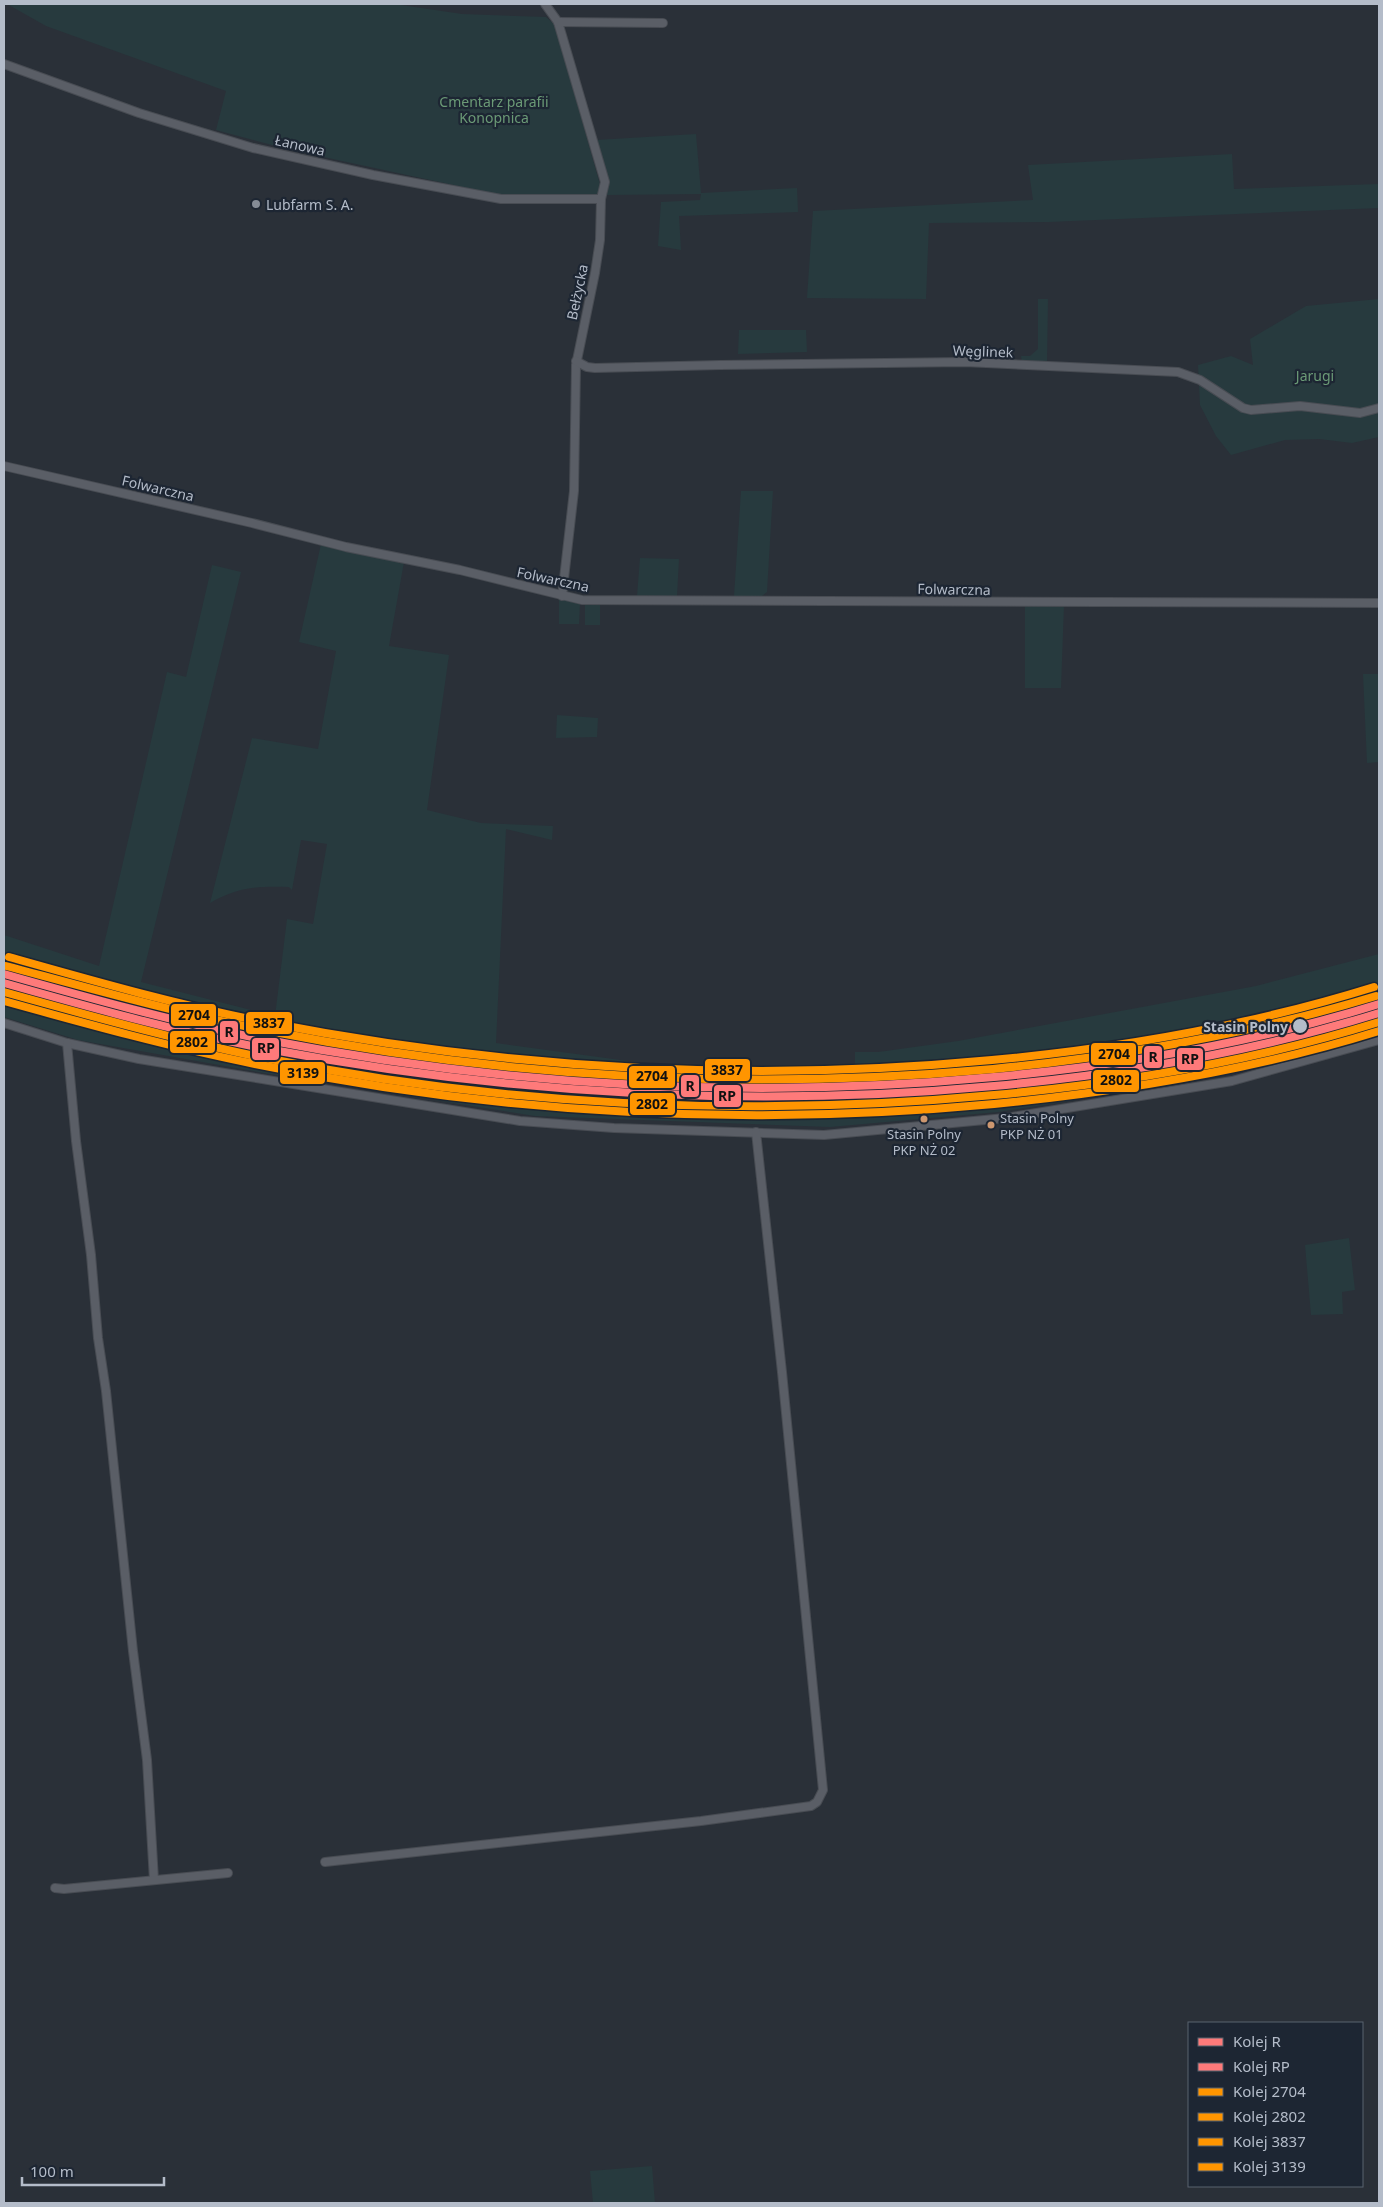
<svg xmlns="http://www.w3.org/2000/svg" width="1383" height="2207" font-family="'Noto Sans',sans-serif">
	<rect width="100%" height="100%" fill="#2a3038"/>
	<!-- green -->
	<g fill="#273a3e">
		<polygon points="7,4 394,4 462,14 546,17 555,25 601,188 597,194 500,195 291,150 216,130 226,91 46,26"/>
		<polygon points="696,134 701,193 797,188 798,212 679,216 681,250 658,246 661,202 700,200 701,194 607,195 608,182 596,140"/>
		<polygon points="1232,154 1234,189 1379,184 1379,208 1049,222 929,223 926,299 807,298 813,211 1033,200 1028,165"/>
		<polygon points="1038,299 1048,299 1047,363 1022,362 1021,356 1030,356 1038,349"/>
		<polygon points="1379,299 1379,437 1352,443 1319,439 1285,440 1231,455 1216,436 1200,405 1198,365 1231,356 1253,365 1250,339 1306,306"/>
		<polygon points="739,330 806,330 807,352 738,354"/>
		<polygon points="741,491 773,491 767,592 762,596 734,596"/>
		<path d="M321 544 404 562 389 646 449 655 427 810 481 823 553 826 552 840 506 829 496 1043 628 1061V1073L855 1070V1052H878L958 1041 1256 986 1379 954V994L1278 1020 1200 1037 1087 1057 959 1072 856 1081 778 1083 628 1078 493 1068 270 1037 102 997 4 966V935L99 966 167 672 186 677 212 565 241 572 141 982 275 1016 287 919 313 924 327 844 301 840 292 890 289 887C257 886 238 887 210 903L252 738 318 749 336 651 299 642Z"/>
		<polygon points="640,558 679,559 677,596 637,596"/>
		<polygon points="559,597 580,603 579,624 559,624"/>
		<rect x="585" y="603" width="15" height="22"/>
		<polygon points="1025,604 1064,605 1061,688 1025,688"/>
		<polygon points="1363,674 1379,674 1379,762 1367,763"/>
		<polygon points="557,715 598,718 597,737 556,738"/>
		<path d="M4 985C64 1005 126 1019 188 1034 486 1104 800 1119 1103 1078 1168 1069 1232 1053 1296 1039L1298 1046 1273 1052 1239 1072 1192 1082 998 1112 830 1127 535 1116 264 1073 78 1040 4 1017Z"/>
		<polygon points="1349,1238 1355,1290 1342,1292 1343,1314 1311,1315 1305,1245"/>
		<polygon points="652,2166 655,2203 593,2203 590,2171"/>
	</g>
	<g fill="none" stroke-linecap="round" stroke-linejoin="round">
		<defs>
			<g id="street">
				<polyline points="545,4 558,22 605,182 601,199 600,240 595,273 576,365 574,491 562,596"/>
				<polyline points="558,22 663,23"/>
				<polyline points="4,64 139,113 253,148 373,175 501,199 601,199"/>
				<polyline points="576,361 587,367 595,368 720,365 965,362 1178,372 1200,380 1243,408 1251,410 1300,406 1360,413 1379,408"/>
				<polyline points="4,466 252,523 346,547 460,570 582,600 1379,603"/>
				<polyline points="4,1023 67,1043 139,1059 520,1121 614,1128 824,1135 1006,1118 1232,1081 1379,1040"/>
				<polyline points="67,1043 76,1141 91,1255 98,1338 106,1391 133,1651 147,1760 154,1880"/>
				<polyline points="325,1862 701,1821 811,1806 817,1802 823,1790 782,1372 756,1132"/>
				<polyline points="55,1888 64,1889 228,1873"/>
			</g>
		</defs>
		<!-- street casing -->
		<use href="#street" stroke="#484c53" stroke-width="10"/>
		<!-- street -->
		<use href="#street" stroke="#5a5e66" stroke-width="8"/>
		<defs>
			<path id="rail-1" d="M4 974C89 998 175 1022 262 1039 504 1086 749 1100 994 1077 1125 1065 1254 1043 1379 1004"/>
			<path id="rail-2" d="M4 983C89 1007 175 1031 262 1048 506 1094 747 1109 994 1086 1125 1074 1254 1052 1379 1013"/>
			<path id="rail-3" d="M6 966C92 989 177 1013 264 1030 504 1078 749 1091 993 1069 1123 1056 1251 1034 1376 996"/>
			<path id="rail-4" d="M4 992C87 1015 170 1038 255 1056 497 1106 748 1118 994 1095 1125 1083 1254 1061 1379 1022"/>
			<path id="rail-5" d="M9 957C94 981 178 1005 265 1022 505 1069 749 1083 992 1060 1122 1048 1249 1026 1374 987"/>
			<path id="rail-6" d="M4 1001C87 1024 170 1047 255 1064 498 1114 748 1127 994 1104 1125 1091 1254 1070 1379 1031"/>
		</defs>
		<!-- rail-1 casing -->
		<use href="#rail-1" stroke="#1d2633" stroke-width="11"/>
		<!-- rail-2 casing -->
		<use href="#rail-2" stroke="#1d2633" stroke-width="11"/>
		<!-- rail-3 casing -->
		<use href="#rail-3" stroke="#1d2633" stroke-width="11"/>
		<!-- rail-4 casing -->
		<use href="#rail-4" stroke="#1d2633" stroke-width="11"/>
		<!-- rail-5 casing -->
		<use href="#rail-5" stroke="#1d2633" stroke-width="11"/>
		<!-- rail-6 casing -->
		<use href="#rail-6" stroke="#1d2633" stroke-width="11"/>
		<!-- rail-1 -->
		<use href="#rail-1" stroke="#fe7a7a" stroke-width="8"/>
		<!-- rail-2 -->
		<use href="#rail-2" stroke="#fe7a7a" stroke-width="8"/>
		<!-- rail-3 -->
		<use href="#rail-3" stroke="#ff9500" stroke-width="8"/>
		<!-- rail-4 -->
		<use href="#rail-4" stroke="#ff9500" stroke-width="8"/>
		<!-- rail-5 -->
		<use href="#rail-5" stroke="#ff9500" stroke-width="8"/>
		<!-- rail-6 -->
		<use href="#rail-6" stroke="#ff9500" stroke-width="8"/>
	</g>
	<!-- markers -->
	<circle fill="#848b96" stroke="#1d2633" stroke-width="2" cx="256" cy="204" r="5"/>
	<circle fill="#b4bcc9" stroke="#1d2633" stroke-width="2" cx="1300" cy="1026" r="8"/>
	<g fill="#cd976f" stroke="#1d2633" stroke-width="2">
		<circle cx="924" cy="1119" r="4.5"/>
		<circle cx="991" cy="1125" r="4.5"/>
	</g>
	<g text-anchor="middle" dominant-baseline="central" stroke-width="4.5" stroke-linejoin="round" paint-order="stroke">
		<!-- bus labels -->
		<g font-size="13" fill="#b4bcc9" stroke="#1d2633" text-anchor="start">
			<text x="1000" y="1118">Stasin Polny<tspan x="1000" dy="16">PKP NŻ 01</tspan></text>
			<text x="924" y="1134" text-anchor="middle">Stasin Polny<tspan x="924" dy="16">PKP NŻ 02</tspan></text>
		</g>
		<!-- park labels -->
		<g font-size="14" fill="#6b9a76" stroke="#1d2633">
			<text x="494" y="101">Cmentarz parafii<tspan x="494" dy="16">Konopnica</tspan></text>
			<text x="1315" y="375">Jarugi</text>
		</g>
		<!-- street labels -->
		<g font-size="14" fill="#b4bcc9" stroke="#1d2633">
			<text transform="translate(300 145) rotate(13)">Łanowa</text>
			<text transform="translate(577 292) rotate(-78)">Bełżycka</text>
			<text transform="translate(983 351) rotate(2)">Węglinek</text>
			<text transform="translate(158 488) rotate(13)">Folwarczna</text>
			<text transform="translate(553 579) rotate(12)">Folwarczna</text>
			<text transform="translate(954 589) rotate(1)">Folwarczna</text>
		</g>
		<!-- poi labels -->
		<g font-size="14" fill="#b4bcc9" stroke="#1d2633" text-anchor="start">
			<text x="266" y="204">Lubfarm S. A.</text>
		</g>
		<!-- stop labels -->
		<g font-size="14" font-weight="bold" fill="#b4bcc9" stroke="#1d2633" text-anchor="end">
			<text x="1288" y="1026">Stasin Polny</text>
		</g>
	</g>
	<g stroke="#1d2633" stroke-width="2">
		<rect x="170" y="1003" width="47" height="24" rx="5" fill="#ff9500"/>
		<rect x="245" y="1011" width="48" height="24" rx="5" fill="#ff9500"/>
		<rect x="219" y="1020" width="20" height="24" rx="5" fill="#fe7a7a"/>
		<rect x="169" y="1030" width="47" height="24" rx="5" fill="#ff9500"/>
		<rect x="251" y="1037" width="29" height="24" rx="5" fill="#fe7a7a"/>
		<rect x="1090" y="1042" width="47" height="24" rx="5" fill="#ff9500"/>
		<rect x="1143" y="1045" width="20" height="24" rx="5" fill="#fe7a7a"/>
		<rect x="1176" y="1047" width="28" height="24" rx="5" fill="#fe7a7a"/>
		<rect x="704" y="1058" width="47" height="24" rx="5" fill="#ff9500"/>
		<rect x="279" y="1061" width="47" height="24" rx="5" fill="#ff9500"/>
		<rect x="628" y="1065" width="48" height="24" rx="5" fill="#ff9500"/>
		<rect x="1092" y="1069" width="48" height="24" rx="5" fill="#ff9500"/>
		<rect x="680" y="1074" width="20" height="24" rx="5" fill="#fe7a7a"/>
		<rect x="713" y="1084" width="29" height="24" rx="5" fill="#fe7a7a"/>
		<rect x="629" y="1092" width="47" height="24" rx="5" fill="#ff9500"/>
	</g>
	<g font-size="14" text-anchor="middle" font-weight="bold" fill="#111">
		<text x="194" y="1020">2704</text>
		<text x="269" y="1028">3837</text>
		<text x="229" y="1037">R</text>
		<text x="192" y="1047">2802</text>
		<text x="266" y="1053">RP</text>
		<text x="1114" y="1059">2704</text>
		<text x="1153" y="1062">R</text>
		<text x="1190" y="1064">RP</text>
		<text x="727" y="1075">3837</text>
		<text x="303" y="1078">3139</text>
		<text x="652" y="1081">2704</text>
		<text x="1116" y="1085">2802</text>
		<text x="690" y="1091">R</text>
		<text x="727" y="1101">RP</text>
		<text x="652" y="1109">2802</text>
	</g>
	<!-- border -->
	<rect width="1383" height="2207" fill="none" stroke="#b4bcc9" stroke-width="10"/>
	<!-- legend -->
	<rect x="1188" y="2022" width="175" height="165" fill="#1d2633" stroke="#59626f"/>
	<rect x="1198" y="2038" width="25" height="8" fill="#fe7a7a" stroke="#59626f"/>
	<text x="1233" y="2047" font-size="15" fill="#b4bcc9">Kolej R</text>
	<rect x="1198" y="2063" width="25" height="8" fill="#fe7a7a" stroke="#59626f"/>
	<text x="1233" y="2072" font-size="15" fill="#b4bcc9">Kolej RP</text>
	<rect x="1198" y="2088" width="25" height="8" fill="#ff9500" stroke="#59626f"/>
	<text x="1233" y="2097" font-size="15" fill="#b4bcc9">Kolej 2704</text>
	<rect x="1198" y="2113" width="25" height="8" fill="#ff9500" stroke="#59626f"/>
	<text x="1233" y="2122" font-size="15" fill="#b4bcc9">Kolej 2802</text>
	<rect x="1198" y="2138" width="25" height="8" fill="#ff9500" stroke="#59626f"/>
	<text x="1233" y="2147" font-size="15" fill="#b4bcc9">Kolej 3837</text>
	<rect x="1198" y="2163" width="25" height="8" fill="#ff9500" stroke="#59626f"/>
	<text x="1233" y="2172" font-size="15" fill="#b4bcc9">Kolej 3139</text>
	<!-- scale -->
	<path d="M22 2177v8h142v-8" fill="none" stroke="#b4bcc9" stroke-width="2.5"/>
	<text x="30" y="2177" font-size="15" fill="#b4bcc9" stroke="#1d2633" stroke-width="4" paint-order="stroke">100 m</text>
</svg>
